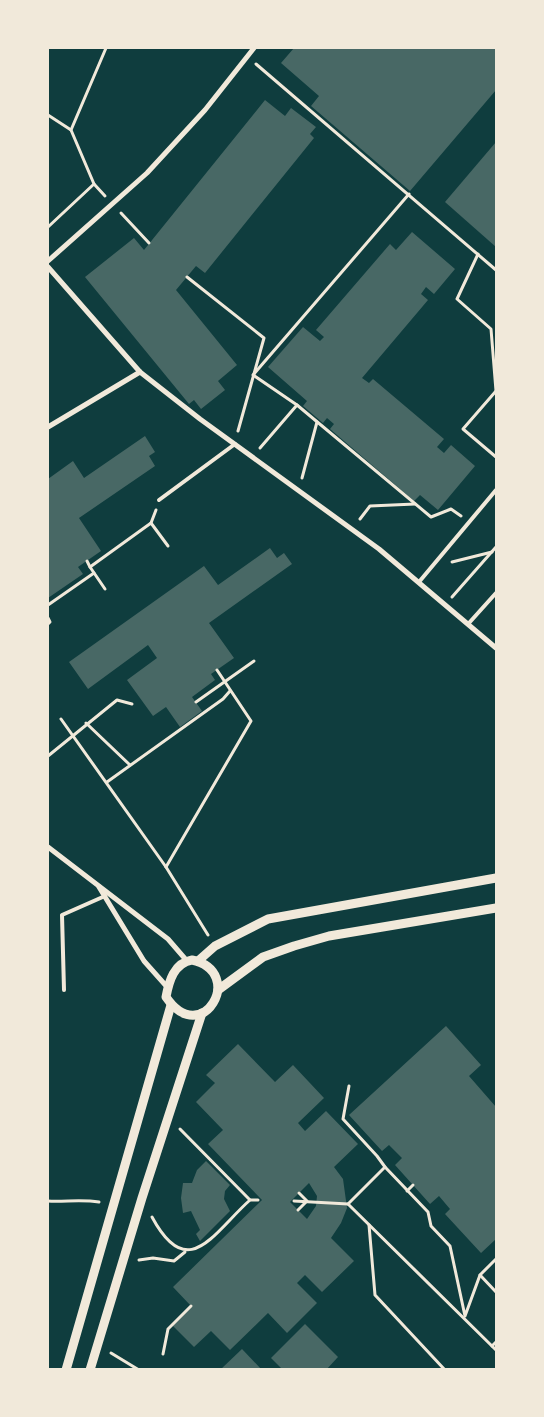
<svg xmlns="http://www.w3.org/2000/svg" width="544" height="1417" font-family="'Sofia Sans Condensed',sans-serif">
	<rect width="100%" height="100%" fill="#0f3d3e"/>
	<!-- building -->
	<g fill="#486865" fill-rule="evenodd">
		<polygon points="294,48 496,48 496,90 410,191 311,106 319,96 281,63"/>
		<polygon points="265,100 285,116 291,108 316,127 310,134 314,138 205,273 196,266 176,290 237,365 218,381 225,390 201,409 194,400 189,404 85,277 134,238 144,250"/>
		<polygon points="496,142 496,247 445,202"/>
		<polygon points="412,232 455,269 434,294 426,287 421,294 428,300 362,378 369,383 373,379 444,439 437,447 444,453 451,445 475,466 438,510 420,495 414,501 330,429 334,424 327,418 323,423 303,406 307,401 268,367 303,327 320,341 324,337 316,330 390,244 396,250"/>
		<polygon points="145,436 155,452 149,456 155,466 79,518 101,551 78,567 83,574 48,598 48,479 73,461 84,478"/>
		<polygon points="270,548 277,558 284,553 292,564 209,623 234,658 211,674 215,680 192,697 202,711 180,727 166,707 153,716 127,680 157,658 148,645 88,689 69,662 204,566 218,585"/>
		<polygon points="446,1026 481,1065 469,1076 496,1107 496,1239 481,1253 445,1214 450,1209 439,1196 430,1204 395,1165 402,1158 389,1145 382,1151 349,1115"/>
		<path d="M238 1044 275 1082 293 1065 324 1098 298 1123 305 1131 326 1111 358 1144 334 1167 343 1179 347 1208 341 1223 331 1238 354 1261 322 1292 305 1275 297 1283 317 1303 287 1333 268 1313 230 1350 211 1331 194 1347 172 1325 191 1306 173 1287 262 1200 208 1144 223 1130 196 1102 215 1083 206 1075ZM309 1183 317 1196 316 1206 307 1219 290 1202Z"/>
		<polygon points="206,1161 230,1185 225,1191 224,1199 230,1211 200,1241 196,1234 200,1230 191,1211 183,1213 181,1198 183,1183 192,1183 197,1170"/>
		<polygon points="305,1324 338,1357 326,1370 283,1370 271,1358"/>
		<polygon points="242,1349 262,1370 220,1370"/>
	</g>
	<g fill="none" stroke-linecap="round" stroke-linejoin="round">
		<!-- path -->
		<g stroke="#f1e9da" stroke-width="3">
			<polyline points="256,64 496,270"/>
			<polyline points="48,115 71,130"/>
			<polyline points="409,194 253,375 297,405 431,517 451,509 461,516"/>
			<polyline points="105,196 94,184 71,130 106,48"/>
			<polyline points="121,213 149,243"/>
			<polyline points="48,227 94,184"/>
			<polyline points="478,254 457,299 491,329 496,391"/>
			<polyline points="187,277 264,338 238,431"/>
			<polyline points="496,391 463,429 496,457"/>
			<polyline points="260,448 297,405"/>
			<polyline points="302,478 317,422"/>
			<polyline points="360,519 370,506 415,504"/>
			<polyline points="151,523 156,510"/>
			<polyline points="87,561 90,567"/>
			<polyline points="452,562 492,552"/>
			<polyline points="105,589 90,567 151,523 168,546"/>
			<polyline points="452,597 496,547"/>
			<polyline points="48,605 94,573"/>
			<polyline points="48,618 50,622 48,624"/>
			<polyline points="196,702 254,661"/>
			<polyline points="61,719 166,867 208,935"/>
			<polyline points="86,723 130,765"/>
			<polyline points="48,756 117,700 132,704"/>
			<polyline points="107,782 223,699 230,691"/>
			<polyline points="166,867 251,721 217,670"/>
			<polyline points="349,1086 343,1119 377,1156 385,1167"/>
			<polyline points="407,1191 413,1185"/>
			<polyline points="250,1200 258,1200"/>
			<path d="M48 1201C65 1202 81 1199 99 1202"/>
			<polyline points="294,1201 348,1204 496,1350"/>
			<polyline points="348,1204 385,1167 428,1212 431,1226 450,1246 465,1316 480,1275 496,1259"/>
			<polyline points="298,1210 307,1201 299,1193"/>
			<path d="M152 1217C188 1284 213 1233 250 1200L180 1129"/>
			<polyline points="369,1225 375,1295 445,1370"/>
			<polyline points="139,1260 153,1258 174,1261 185,1252"/>
			<polyline points="480,1275 496,1292"/>
			<polyline points="492,1346 496,1342"/>
			<polyline points="111,1353 139,1370"/>
			<polyline points="163,1354 168,1329 191,1306"/>
		</g>
		<!-- service -->
		<g stroke="#f1e9da" stroke-width="4">
			<polyline points="159,500 235,444"/>
			<polyline points="419,582 496,490"/>
			<polyline points="469,623 496,593"/>
			<polyline points="64,990 62,915 105,896"/>
		</g>
		<!-- minor -->
		<g stroke="#f1e9da" stroke-width="5">
			<polyline points="48,261 147,173 205,110 254,48"/>
			<polyline points="48,267 140,372 200,419 379,549 496,648"/>
			<polyline points="48,427 140,372"/>
			<polyline points="48,847 168,939 187,961"/>
			<polyline points="99,887 144,961 168,988"/>
		</g>
		<!-- tertiary -->
		<g stroke="#f1e9da" stroke-width="9">
			<path d="M192 960C247 972 202 1050 166 997 169 981 174 963 192 960Z"/>
			<polyline points="198,961 215,946 268,919 496,878"/>
			<polyline points="218,990 263,957 294,946 329,936 496,908"/>
			<polyline points="66,1370 171,1005"/>
			<polyline points="90,1370 142,1198 202,1013"/>
		</g>
	</g>
	<!-- border -->
	<rect width="544" height="1417" fill="none" stroke="#f1e9da" stroke-width="98"/>
</svg>
